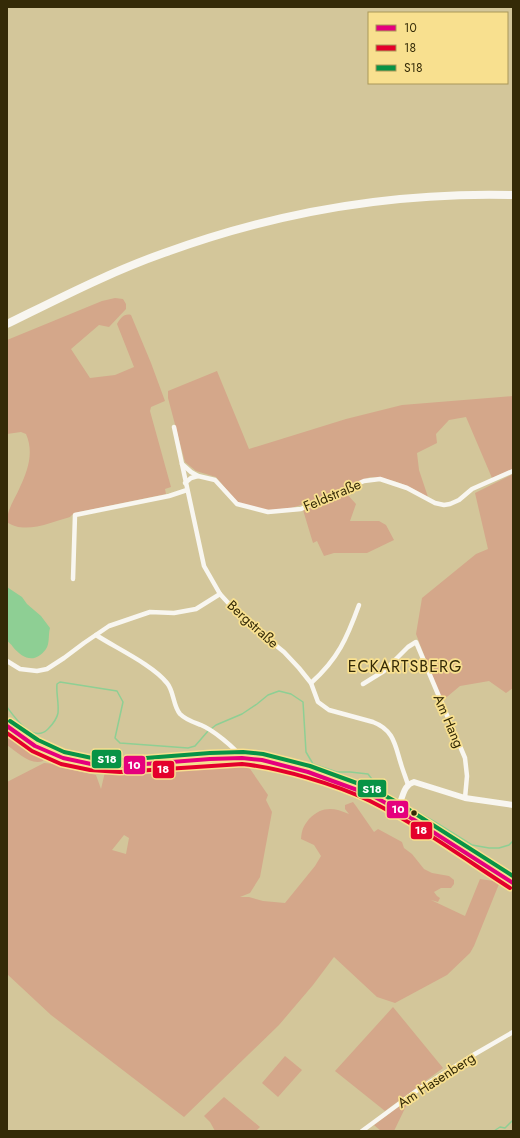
<svg xmlns="http://www.w3.org/2000/svg" width="520" height="1138" font-family="Jost,sans-serif">
	<rect width="100%" height="100%" fill="#d3c69a"/>
	<!-- green -->
	<g fill="#d4a78a" fill-rule="evenodd">
		<path d="M115 298 123 299 126 304V309L109 327 99 325 71 349 90 378 115 375 134 367 117 324C120 319 124 313 131 315L151 363 165 401 151 407 150 411 171 487 165 489 166 494 74 513 70 517C52 522 24 535 7 522 7 509 15 499 20 487 28 470 34 452 26 434L21 432 7 434V340L102 301Z"/>
		<polygon points="217,371 249,449 346,419 402,405 513,396 513,469 492,478 466,417 449,420 436,434 437,443 417,453 419,470 428,497 408,486 394,481 380,478 370,477 337,490 301,505 291,508 271,510 261,509 238,503 216,477 196,471 185,462 168,398 168,391"/>
		<polygon points="513,474 513,688 506,693 489,681 460,686 442,701 416,634 422,598 476,554 488,549 475,493"/>
		<polygon points="344,491 356,504 350,521 379,521 386,525 394,540 367,553 334,553 324,556 317,541 313,543 303,510"/>
		<path d="M7 734 44 757 43 761C31 766 17 752 7 745Z"/>
		<path d="M44 763 55 764 64 768 96 775 101 789 105 772 195 765 246 763 268 795 266 800 272 812 260 877 250 893 240 897H249L263 901 285 903 315 866 321 856 314 845 301 839C302 829 303 827 309 819 322 806 333 807 349 814L345 809V805L353 802 356 806 374 832 378 829 402 842 404 848 412 854 424 869 432 873 449 876 454 880V884L451 888H441L434 892 437 896 440 898 438 902 431 900 465 916 480 879 494 881 499 884 474 946 470 953 447 975 395 1003 377 997 334 957 313 985 279 1025 184 1117 51 1015 7 974V782ZM124 835 129 838 126 854 112 850Z"/>
		<polygon points="393,1007 443,1068 385,1111 335,1071"/>
		<polygon points="285,1056 302,1070 278,1097 262,1083"/>
		<polygon points="224,1097 260,1127 256,1131 215,1131 210,1122 204,1116"/>
		<polygon points="405,1102 407,1104 394,1131 381,1131 374,1125"/>
	</g>
	<!-- water -->
	<path fill="#8ecf94" d="M7 587 22 597 27 604 41 616 50 628C48 635 50 643 46 649 35 664 23 659 13 647 12 645 8 642 7 640 5 635 7 596 7 587Z"/>
	<g fill="none" stroke-linecap="round" stroke-linejoin="round">
		<!-- stream -->
		<g stroke="#8ecf94" stroke-width="1.5">
			<path d="M7 707C15 718 33 744 48 729 52 725 57 718 58 713 59 703 56 693 57 684L60 682 117 691 123 702 115 738 120 743 188 748 195 746 208 731"/>
			<polyline points="211,729 216,725 242,714 257,704 268,695 279,691 291,694 303,702 306,752 313,764 337,772 350,772 368,774 382,792 435,822 472,845 489,848 499,848 509,845 513,841"/>
			<polyline points="494,1131 500,1127 505,1128 513,1120"/>
		</g>
		<!-- street -->
		<g stroke="#f8f6f0" stroke-width="4.5">
			<path d="M174 427 204 566 220 594 242 618 284 652 299 668 311 683 318 702 329 710 373 722C394 730 395 745 401 764 403 771 406 778 408 785"/>
			<polyline points="182,464 191,472 198,476 215,480 237,504 268,512 301,509 364,481 380,479 407,488 435,503 444,505 450,504 459,500 472,489 513,471"/>
			<polyline points="185,483 191,478 198,476"/>
			<polyline points="73,579 75,515 169,496 187,490"/>
			<path d="M96 635C116 648 153 665 167 683 174 691 173 706 180 714 186 720 193 722 201 725 213 730 234 747 242 758"/>
			<polyline points="7,661 20,669 37,671 47,669 64,658 84,643 109,626 150,612 174,613 196,609 220,594"/>
			<path d="M311 683C338 659 347 638 359 605"/>
			<polyline points="363,684 384,671 408,647 416,642 465,758 467,776 465,798"/>
			<polyline points="362,1131 419,1089 475,1054 513,1032"/>
		</g>
		<!-- secondary -->
		<g stroke="#f8f6f0" stroke-width="6">
			<path d="M7 726C80 790 157 757 242 758L262 760 308 772 338 782 371 795 397 809 513 883"/>
			<path d="M401 800C404 792 405 785 414 782L465 798 513 805"/>
		</g>
		<!-- highway -->
		<path stroke="#f8f6f0" stroke-width="8" d="M7 324C58 299 110 272 164 253 276 212 394 192 513 195"/>
		<defs>
			<polyline id="bus-1" points="7,726 35,746 63,758 91,764 120,766 210,759 242,758 262,760 308,772 371,795 397,809 513,883"/>
			<path id="bus-2" d="M7 733 32 751 61 764 90 770 120 772 242 764C280 768 335 784 370 801 418 825 465 859 510 888"/>
			<polyline id="bus-3" points="10,721 38,740 64,752 92,758 120,760 210,753 243,752 263,754 310,766 373,789 400,804 513,876"/>
		</defs>
		<!-- bus-1 casing -->
		<use href="#bus-1" stroke="#f8e08f" stroke-width="7"/>
		<!-- bus-2 casing -->
		<use href="#bus-2" stroke="#f8e08f" stroke-width="7"/>
		<!-- bus-3 casing -->
		<use href="#bus-3" stroke="#f8e08f" stroke-width="7"/>
		<!-- bus-1 -->
		<use href="#bus-1" stroke="#e5007d" stroke-width="4"/>
		<!-- bus-2 -->
		<use href="#bus-2" stroke="#e4002b" stroke-width="4"/>
		<!-- bus-3 -->
		<use href="#bus-3" stroke="#089346" stroke-width="4"/>
	</g>
	<!-- markers -->
	<circle fill="#342a07" stroke="#f8e08f" stroke-width="1.5" cx="414" cy="813" r="3.5"/>
	<g text-anchor="middle" dominant-baseline="central" stroke-width="3.5" stroke-linejoin="round" paint-order="stroke">
		<!-- street labels -->
		<g font-size="14" fill="#342a07" stroke="#f8e08f">
			<text transform="translate(332 495) rotate(-23)">Feldstraße</text>
			<text transform="translate(253 624) rotate(42)">Bergstraße</text>
			<text transform="translate(449 721) rotate(67)">Am Hang</text>
			<text transform="translate(436 1080) rotate(-33)">Am Hasenberg</text>
		</g>
		<!-- quarter labels -->
		<g font-size="16" letter-spacing="1" fill="#342a07" stroke="#f8e08f">
			<text x="405" y="666">ECKARTSBERG</text>
		</g>
	</g>
	<g stroke="#f8e08f" stroke-width="1.5">
		<rect x="91" y="749" width="31" height="20" rx="4" fill="#089346"/>
		<rect x="123" y="755" width="23" height="20" rx="4" fill="#e5007d"/>
		<rect x="152" y="760" width="23" height="19" rx="4" fill="#e4002b"/>
		<rect x="357" y="779" width="30" height="19" rx="4" fill="#089346"/>
		<rect x="386" y="800" width="23" height="19" rx="4" fill="#e5007d"/>
		<rect x="410" y="821" width="23" height="19" rx="4" fill="#e4002b"/>
	</g>
	<g font-size="11" text-anchor="middle" font-weight="bold" fill="#fff">
		<text x="107" y="763">S18</text>
		<text x="134" y="769">10</text>
		<text x="163" y="773">18</text>
		<text x="372" y="793">S18</text>
		<text x="398" y="813">10</text>
		<text x="421" y="834">18</text>
	</g>
	<!-- border -->
	<rect width="520" height="1138" fill="none" stroke="#342a07" stroke-width="16"/>
	<!-- legend -->
	<rect x="368" y="12" width="140" height="72" fill="#f8e08f" stroke="#aa9759"/>
	<rect x="376" y="25" width="20" height="6" fill="#e5007d" stroke="#aa9759"/>
	<text x="404" y="32" font-size="12" fill="#342a07">10</text>
	<rect x="376" y="45" width="20" height="6" fill="#e4002b" stroke="#aa9759"/>
	<text x="404" y="52" font-size="12" fill="#342a07">18</text>
	<rect x="376" y="65" width="20" height="6" fill="#089346" stroke="#aa9759"/>
	<text x="404" y="72" font-size="12" fill="#342a07">S18</text>
</svg>
